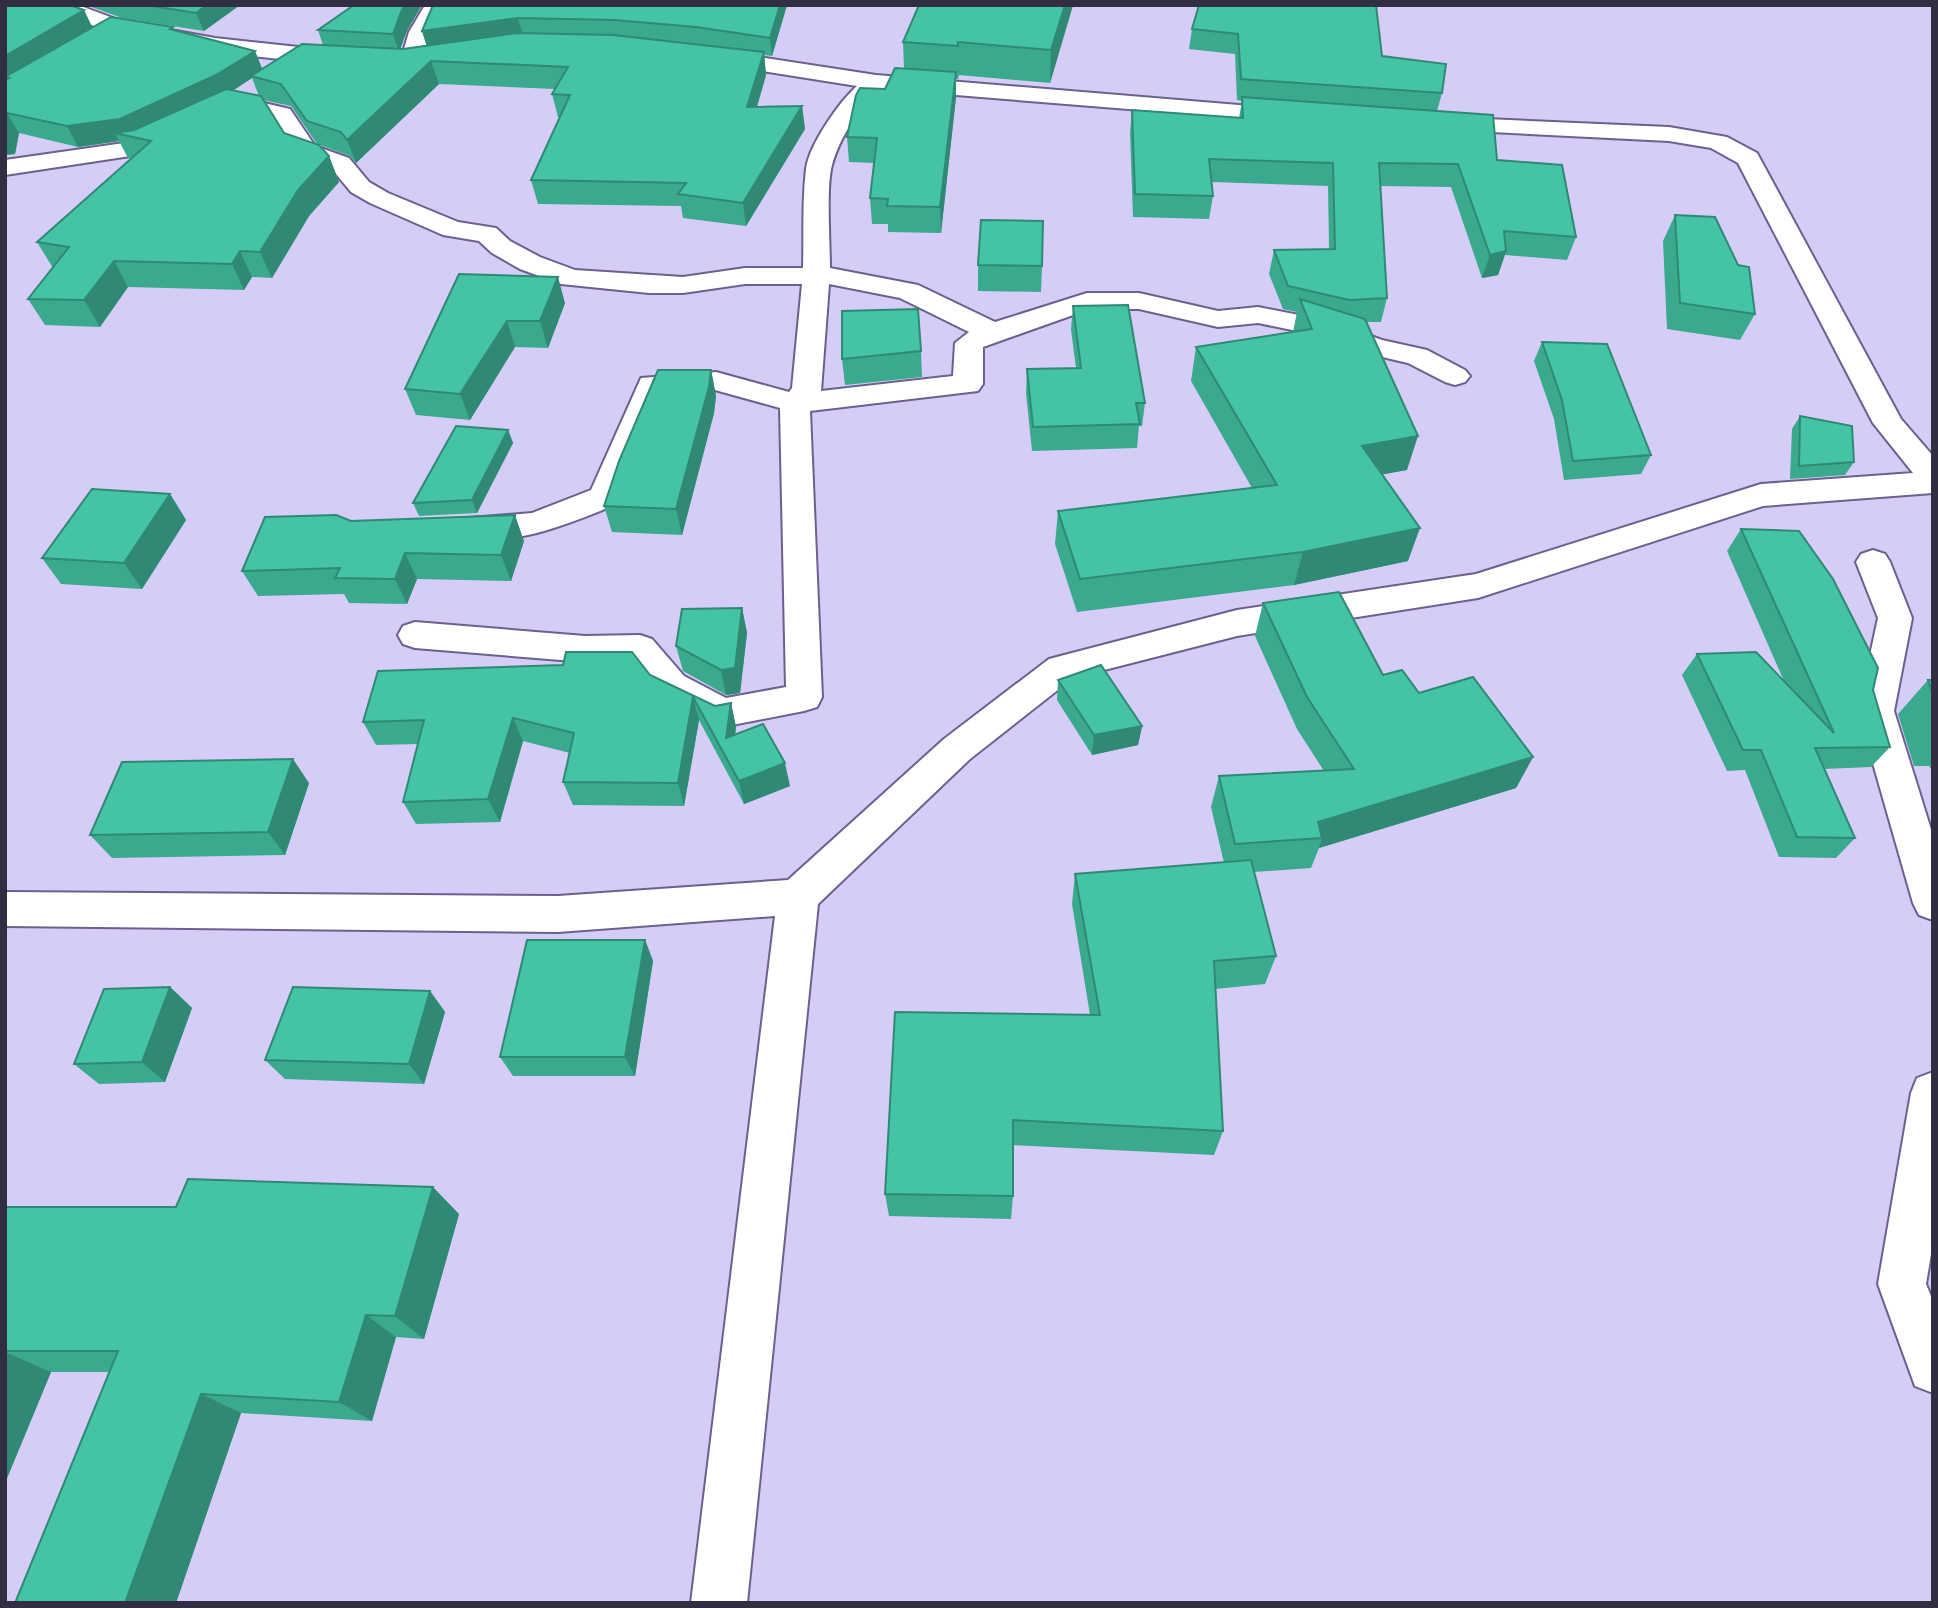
<svg xmlns="http://www.w3.org/2000/svg" width="1938" height="1608" font-family="Signika,sans-serif">
	<rect width="100%" height="100%" fill="#d5cdf7"/>
	<g fill="none" stroke-linecap="round" stroke-linejoin="round">
		<defs>
			<g id="minor">
				<polygon points="47,5 78,5 121,21 215,38 336,51 347,58 336,65 215,52 116,34 50,10"/>
				<polygon points="425,5 448,5 431,32 419,67 403,67 400,62 409,32"/>
				<path d="M713 50 876 75 1298 110 1302 115 1298 120 1290 122 881 89C859 109 840 136 832 165 826 186 830 243 830 268L918 285 995 322 1087 293H1139L1218 311 1258 307 1329 321 1382 340 1427 350 1465 370 1470 376 1465 382 1455 385 1445 382 1408 363 1365 353 1312 334 1258 323 1218 327 1139 309H1090L983 347V384L978 391 810 411 822 697 817 707 804 711 722 727 658 696 631 661 585 662 415 648 403 644 398 635 403 626 415 622 585 636 640 635 652 639 684 676 726 698 786 687 780 408 715 390 662 394 615 505C567 524 510 550 456 535L452 527 456 519 532 513 591 490 641 378 716 372 789 392 792 388 802 284H745L683 293H649L561 284 520 269 492 253 479 241 443 235 370 203 351 192 331 168 297 157 273 119 226 108 222 103 226 98 234 96 290 109 315 146 349 158 369 182 388 193 458 222 496 228 510 241 540 257 575 270 683 277 745 268H803C804 235 802 201 806 169 809 145 839 102 857 86L705 62 702 57ZM829 284 900 298 969 332 955 343 953 376 821 391Z"/>
				<polygon points="1441,117 1669,127 1727,137 1757,153 1901,419 1933,456 1933,493 1763,506 1478,598 1237,636 1073,678 970,759 818,904 747,1603 691,1603 775,916 558,932 5,926 5,892 558,896 788,880 944,739 1049,659 1237,610 1476,574 1761,484 1913,473 1873,423 1738,163 1711,148 1669,141 1432,129 1429,124 1432,119"/>
				<polygon points="172,125 181,127 184,132 181,137 137,155 5,175 5,160 131,142"/>
				<polygon points="1873,550 1885,554 1890,562 1912,618 1894,711 1933,836 1933,920 1919,915 1913,903 1858,711 1878,618 1856,562 1861,554"/>
				<polygon points="1933,1072 1933,1242 1926,1284 1933,1301 1933,1393 1915,1386 1878,1284 1911,1093 1917,1078"/>
			</g>
		</defs>
		<!-- minor casing -->
		<use href="#minor" stroke="#6b608e" stroke-width="4"/>
		<!-- minor -->
		<use href="#minor" fill="#fff" fill-rule="evenodd"/>
	</g>
	<!-- wall -->
	<g fill="#3aa98e" fill-rule="evenodd">
		<path d="M5 5 84 10 92 27 175 30 255 51 262 69 323 45 318 30 407 31 400 49 427 46 422 31 433 5H787L772 56 764 55 766 75 757 107 802 106 805 129 746 226 683 218 681 206 538 204 531 180 560 117H558L552 94 555 89 439 84 356 163 350 156 317 144 291 106 263 100 284 133 329 156 339 182 309 216 272 278 252 277 244 290 128 287 100 327 45 325 28 299 53 268 37 242 131 159 128 158 119 141 78 147 19 133 15 154 5 155ZM252 78 259 96 233 90Z"/>
		<polygon points="86,5 240,5 204,31 122,18"/>
		<polygon points="1073,5 1050,83 959,75 958,79 956,79 956,97 941,233 888,232 888,224 872,224 870,198 874,163 849,162 847,137 904,68 903,42"/>
		<polygon points="1199,5 1382,56 1442,93 1437,111 1497,160 1576,237 1567,260 1505,255 1498,275 1482,278 1451,187 1380,186 1387,298 1381,322 1366,322 1407,470 1382,474 1408,561 1294,585 1077,612 1055,544 1058,511 1252,488 1191,381 1196,347 1293,332 1297,312 1283,309 1269,274 1274,250 1329,249 1328,186 1211,182 1213,196 1209,219 1133,217 1130,133 1132,110 1239,118 1242,101 1237,100 1235,54 1189,49 1192,29"/>
		<polygon points="1675,215 1755,314 1740,340 1667,329 1663,241"/>
		<polygon points="978,265 1042,266 1041,292 978,291"/>
		<polygon points="459,274 565,303 548,348 515,347 470,420 416,415 405,389"/>
		<polygon points="1073,306 1145,403 1142,426 1139,426 1137,448 1032,451 1026,393 1027,369 1076,368 1071,330"/>
		<polygon points="1542,342 1651,455 1641,474 1564,480 1554,419 1534,361"/>
		<polygon points="921,351 922,377 845,385 842,359"/>
		<polygon points="711,370 716,396 714,413 682,535 612,532 604,506"/>
		<polygon points="1800,416 1854,462 1845,475 1790,479 1792,429"/>
		<polygon points="508,430 513,443 477,513 419,516 413,503"/>
		<polygon points="170,494 186,520 142,589 61,584 42,558"/>
		<polygon points="351,521 524,541 511,581 417,579 407,604 349,603 344,594 258,596 242,571"/>
		<polygon points="1741,529 1873,690 1890,747 1871,767 1824,769 1855,838 1836,858 1779,857 1745,770 1727,771 1682,675 1697,654 1784,681 1727,551"/>
		<polygon points="1263,603 1383,675 1419,693 1533,757 1516,788 1319,848 1311,868 1254,872 1276,956 1265,984 1215,989 1223,1131 1214,1155 1013,1145 1013,1196 1011,1219 889,1216 885,1194 1090,1015 1072,904 1075,874 1224,863 1211,807 1219,776 1324,771 1297,729 1255,636"/>
		<polygon points="742,608 747,633 740,693 726,695 683,671 676,646"/>
		<polygon points="650,675 715,706 731,703 736,727 735,735 790,786 744,804 699,720 684,806 573,805 563,782 570,753 523,741 500,822 416,824 403,802 418,744 376,745 363,722"/>
		<polygon points="1058,680 1142,726 1138,745 1092,755 1057,700"/>
		<polygon points="1928,680 1933,680 1933,772 1929,766 1914,766 1898,714"/>
		<polygon points="309,783 285,855 112,858 90,835"/>
		<polygon points="645,940 653,961 635,1076 513,1076 500,1057"/>
		<polygon points="170,987 192,1008 165,1082 99,1084 74,1064"/>
		<polygon points="430,991 445,1012 424,1084 285,1079 265,1060"/>
		<polygon points="5,1207 459,1214 424,1339 396,1337 372,1421 241,1413 176,1603 15,1603 109,1372 51,1372 5,1483"/>
	</g>
	<!-- shaded-wall -->
	<g fill="#308974">
		<polygon points="207,5 240,5 204,31 196,13"/>
		<polygon points="405,5 422,5 407,31 399,52 393,34 401,12"/>
		<polygon points="780,5 787,5 772,56 770,38"/>
		<polygon points="1065,5 1073,5 1050,83 1051,50"/>
		<polygon points="84,10 93,29 5,77 5,56"/>
		<polygon points="518,18 523,36 428,50 422,31"/>
		<polygon points="255,51 263,71 251,76 252,78 225,96 135,137 115,133 119,141 78,147 67,126"/>
		<polygon points="764,52 766,75 750,130 747,107"/>
		<polygon points="431,61 439,84 356,163 347,140"/>
		<polygon points="956,72 956,97 941,233 940,207"/>
		<polygon points="802,106 805,129 746,226 743,203"/>
		<polygon points="7,113 19,133 15,154 5,155 5,122"/>
		<polygon points="329,156 339,182 309,216 272,278 260,252 298,190"/>
		<polygon points="240,251 252,277 244,290 232,264"/>
		<polygon points="1506,251 1498,275 1482,278 1490,255"/>
		<polygon points="114,261 128,287 100,327 84,300"/>
		<polygon points="558,277 565,303 548,348 540,321"/>
		<polygon points="507,321 515,347 470,420 460,394"/>
		<polygon points="711,370 716,396 714,413 682,535 676,509"/>
		<polygon points="508,430 513,443 477,513 472,500"/>
		<polygon points="1418,436 1407,470 1352,480 1362,446"/>
		<polygon points="170,494 186,520 142,589 124,563"/>
		<polygon points="515,515 524,541 511,581 501,555"/>
		<polygon points="1420,528 1408,561 1294,585 1303,552"/>
		<polygon points="405,553 417,579 407,604 395,579"/>
		<polygon points="742,608 747,633 740,693 726,695 721,670"/>
		<polygon points="693,697 699,720 684,806 678,783"/>
		<polygon points="731,703 736,727 732,761 726,738"/>
		<polygon points="513,718 523,741 500,822 488,799"/>
		<polygon points="1142,726 1138,745 1092,755 1094,735"/>
		<polygon points="1533,757 1516,788 1319,848 1322,838 1318,822"/>
		<polygon points="293,759 309,783 285,855 268,832"/>
		<polygon points="785,763 790,786 744,804 739,781"/>
		<polygon points="645,940 653,961 635,1076 625,1057"/>
		<polygon points="170,987 192,1008 165,1082 142,1062"/>
		<polygon points="430,991 445,1012 424,1084 409,1064"/>
		<polygon points="433,1187 459,1214 424,1339 395,1316"/>
		<polygon points="366,1315 396,1337 372,1421 339,1402"/>
		<polygon points="5,1352 51,1372 5,1483"/>
		<polygon points="201,1394 241,1413 176,1603 125,1603"/>
	</g>
	<!-- building -->
	<g fill="#44c4a5" stroke="#308974" stroke-width="2">
		<polygon points="5,5 70,5 84,10 5,56"/>
		<polygon points="146,5 207,5 196,13"/>
		<polygon points="354,5 405,5 401,12 393,34 318,30"/>
		<polygon points="433,5 780,5 770,38 696,27 614,20 518,18 422,31"/>
		<polygon points="919,5 1065,5 1051,50 958,42 958,46 903,42"/>
		<polygon points="1199,5 1376,5 1382,56 1446,64 1442,93 1241,79 1238,34 1192,29"/>
		<polygon points="111,17 173,27 170,29 255,51 216,75 120,119 67,126 7,113 5,122 5,80 9,78 5,77"/>
		<polygon points="517,33 613,35 764,52 747,107 802,106 743,203 678,194 686,183 531,180 570,95 552,94 568,67 431,61 347,140 341,132 307,121 281,84 251,76 302,44 403,49"/>
		<polygon points="895,68 956,72 940,207 887,206 888,199 870,198 877,138 847,137 856,95 860,88 885,89"/>
		<polygon points="226,89 261,96 284,133 319,145 329,156 298,190 260,252 240,251 232,264 114,261 84,300 28,299 69,247 37,242 151,141 115,133 134,130"/>
		<polygon points="1242,97 1493,115 1497,160 1562,165 1576,237 1504,231 1506,251 1490,255 1458,164 1379,163 1387,298 1349,300 1288,286 1274,250 1335,249 1333,163 1209,159 1213,196 1135,194 1132,110 1243,118"/>
		<polygon points="1675,215 1715,217 1738,265 1749,267 1755,314 1680,303"/>
		<polygon points="981,220 1043,221 1042,266 978,265"/>
		<polygon points="459,274 558,277 540,321 507,321 460,394 405,389"/>
		<polygon points="1300,299 1365,319 1418,436 1362,446 1420,528 1303,552 1080,579 1058,511 1277,485 1196,347 1312,329"/>
		<polygon points="1128,305 1145,403 1136,403 1140,424 1033,427 1027,369 1081,368 1073,306"/>
		<polygon points="918,309 921,351 842,359 842,311"/>
		<polygon points="1542,342 1607,344 1651,455 1573,461 1562,400"/>
		<polygon points="658,370 711,370 709,387 676,509 604,506 619,461"/>
		<polygon points="1800,416 1852,426 1854,462 1799,466"/>
		<polygon points="456,426 508,430 472,500 413,503"/>
		<polygon points="92,489 170,494 124,563 42,558"/>
		<polygon points="336,515 351,521 515,515 501,555 405,553 395,579 335,578 340,568 242,571 265,517"/>
		<polygon points="1741,529 1799,531 1833,579 1878,668 1873,690 1890,747 1815,748 1855,838 1797,837 1761,750 1743,750 1697,654 1756,652 1834,733"/>
		<polygon points="1339,592 1383,675 1402,670 1419,693 1473,677 1533,757 1318,822 1322,838 1235,844 1219,776 1354,769 1307,697 1263,603"/>
		<polygon points="742,608 735,668 721,670 676,646 682,609"/>
		<polygon points="566,652 632,652 650,675 715,706 731,703 726,738 763,724 785,763 739,781 693,697 678,783 563,782 574,733 513,718 488,799 403,802 424,720 363,722 378,671 563,665"/>
		<polygon points="1101,665 1142,726 1094,735 1058,680"/>
		<polygon points="1928,680 1933,680 1933,694"/>
		<polygon points="293,759 268,832 90,835 122,762"/>
		<polygon points="1251,860 1276,956 1214,961 1223,1131 1013,1120 1013,1196 885,1194 895,1012 1100,1015 1075,874"/>
		<polygon points="527,940 645,940 625,1057 500,1057"/>
		<polygon points="170,987 142,1062 74,1064 104,989"/>
		<polygon points="293,987 430,991 409,1064 265,1060"/>
		<polygon points="188,1179 433,1187 395,1316 366,1315 339,1402 201,1394 125,1603 15,1603 118,1351 5,1351 5,1207 176,1207"/>
	</g>
	<!-- border -->
	<rect width="1938" height="1608" fill="none" stroke="#322e42" stroke-width="14"/>
</svg>
